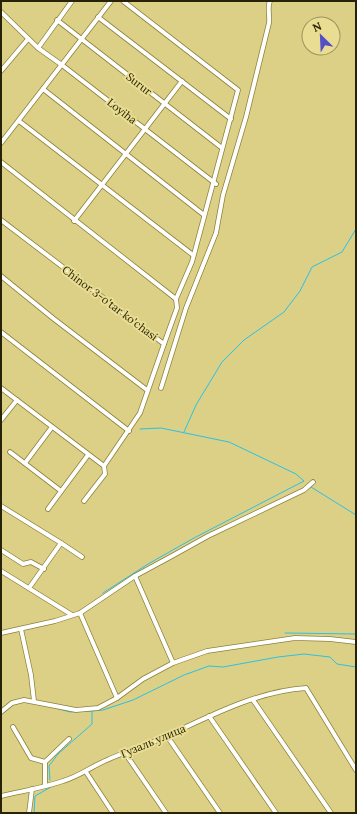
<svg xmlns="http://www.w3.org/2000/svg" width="357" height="814" font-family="Lora,serif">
	<rect width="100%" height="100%" fill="#dcd087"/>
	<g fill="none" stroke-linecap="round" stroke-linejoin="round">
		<!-- stream -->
		<g stroke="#29c1e6" stroke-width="1">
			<polyline points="184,432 196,405 222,362 244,340 284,312 300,291 312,267 342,252 356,229"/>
			<polyline points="311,487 356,515"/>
			<polyline points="103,593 148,564 194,538 304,481 296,474 229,442 161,428 140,429"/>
			<polyline points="285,633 356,634"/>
			<polyline points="59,709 70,712 91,711"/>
			<polyline points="50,780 49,766 58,754 92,724 92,711 103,710 133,700 184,675 209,666 223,667 278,657 304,654 330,657 337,664 356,667"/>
			<polyline points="34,813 35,796 51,787"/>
		</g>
		<defs>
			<g id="minor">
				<polyline points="123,1 238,90 192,262 176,299"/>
				<polyline points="1,12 38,48 62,65 216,184"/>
				<polyline points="98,17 231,119"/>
				<polyline points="57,20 222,148"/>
				<polyline points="38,48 72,1"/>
				<polyline points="1,71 28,39"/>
				<polyline points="43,89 204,215"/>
				<polyline points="19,121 193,255"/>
				<polyline points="1,143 111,1"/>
				<polyline points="1,162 176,299 177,308 164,344"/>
				<polyline points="1,220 164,344 140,413 104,466 105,474 84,501"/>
				<polyline points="74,221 182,81"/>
				<polyline points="1,276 54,319 147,390"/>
				<polyline points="1,332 129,431"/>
				<polyline points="1,388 104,466"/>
				<path d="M161 388 186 308 216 233 223 195 246 117 269 23C270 16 267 7 270 1"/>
				<polyline points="1,420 17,400"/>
				<polyline points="10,452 61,491"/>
				<polyline points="25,463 52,427"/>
				<polyline points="1,506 61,543 29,588"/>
				<polyline points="48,509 88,455"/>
				<polyline points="61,543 82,557"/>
				<polyline points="1,550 23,564 31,562 44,569"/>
				<polyline points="1,571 72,615"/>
				<polyline points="135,576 173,663"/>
				<polyline points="80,613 117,698"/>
				<polyline points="21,629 31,675 34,701"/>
				<polyline points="1,633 55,621 80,613 135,576 172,556 208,536 304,490 313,482"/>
				<polyline points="253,700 331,813"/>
				<polyline points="1,712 12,703 24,700 76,710 98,708 117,698 143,679 173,663 207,651 295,638 330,639 356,642"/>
				<polyline points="209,716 276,813"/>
				<polyline points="13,727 31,758 45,762"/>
				<polyline points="167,736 220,813"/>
				<polyline points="125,753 166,813"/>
				<polyline points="86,772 113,813"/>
				<polyline points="45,786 45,762 69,739"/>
				<path d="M1 796C22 791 43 788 63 781 80 776 92 766 107 760 127 751 149 745 169 735 212 715 258 691 306 688L356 770"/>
				<polyline points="29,813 32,789"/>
			</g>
		</defs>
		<!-- minor casing -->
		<use href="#minor" stroke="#8d8139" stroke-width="5.5"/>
		<!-- minor -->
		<use href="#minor" stroke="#fff" stroke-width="4"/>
	</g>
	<g text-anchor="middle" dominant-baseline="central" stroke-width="4" stroke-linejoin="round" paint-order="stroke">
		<!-- street labels -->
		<g font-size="11" fill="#282304" stroke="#e9dd94">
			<text transform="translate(139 84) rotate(38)">Surur</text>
			<text transform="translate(122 111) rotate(38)">Loyiha</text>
			<text transform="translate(110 303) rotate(37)">Chinor 3-o'tar ko'chasi</text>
			<text transform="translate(153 741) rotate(-23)">Гузаль улица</text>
		</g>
	</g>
	<!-- border -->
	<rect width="357" height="814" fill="none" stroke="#282304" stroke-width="4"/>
	<!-- north arrow -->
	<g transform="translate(321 36) rotate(336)"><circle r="19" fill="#e9dd94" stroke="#9c935a"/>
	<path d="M0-3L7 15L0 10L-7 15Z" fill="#544fc7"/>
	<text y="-6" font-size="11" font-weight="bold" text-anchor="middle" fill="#282304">N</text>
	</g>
</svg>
